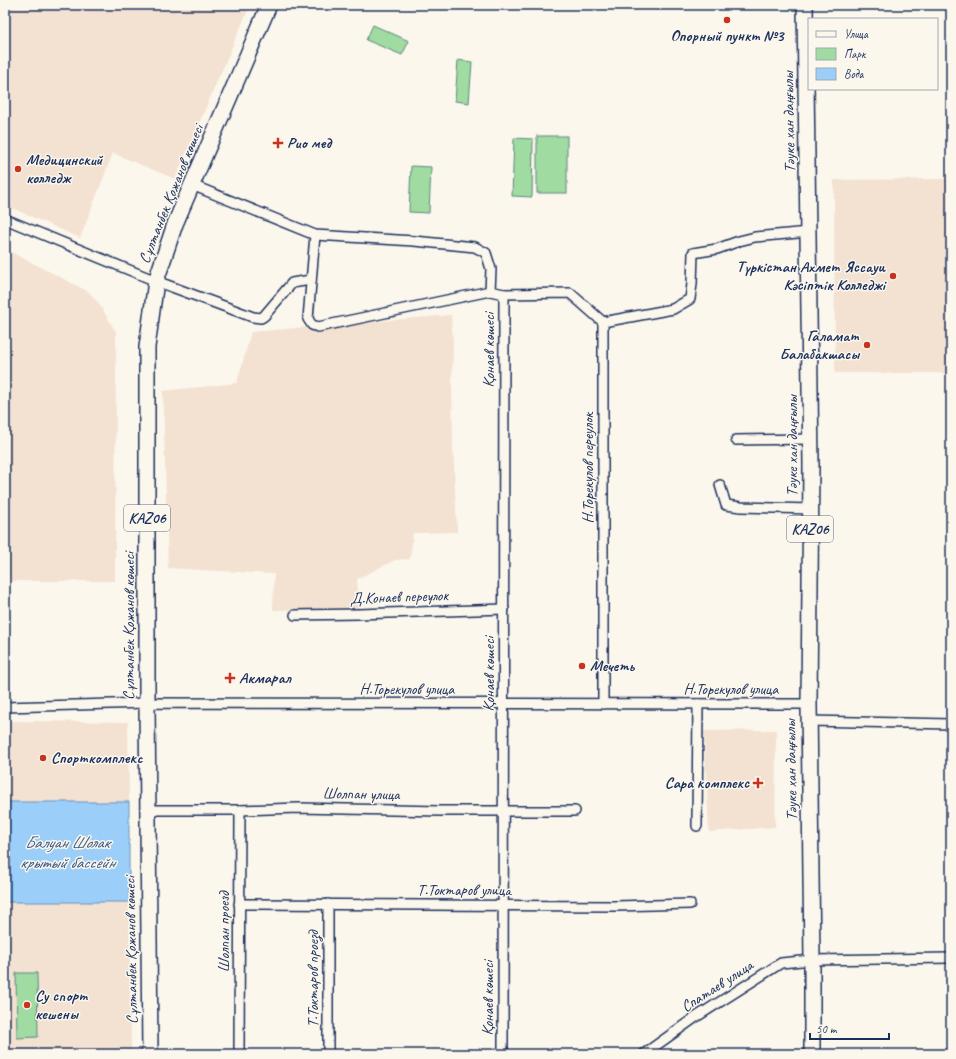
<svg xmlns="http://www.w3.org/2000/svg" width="956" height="1059" font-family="Caveat,sans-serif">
	<rect width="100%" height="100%" fill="#fbf7ec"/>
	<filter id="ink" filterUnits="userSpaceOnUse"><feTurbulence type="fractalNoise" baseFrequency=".025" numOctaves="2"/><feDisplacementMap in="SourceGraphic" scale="8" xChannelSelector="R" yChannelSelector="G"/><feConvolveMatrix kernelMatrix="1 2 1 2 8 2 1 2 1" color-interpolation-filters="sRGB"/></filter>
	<g filter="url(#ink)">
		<!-- built -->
		<g fill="#f3e1d1">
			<polygon points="5,5 250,5 175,179 113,153 80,238 5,205"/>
			<polygon points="951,179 951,373 835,373 834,180"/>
			<polygon points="11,252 89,292 99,304 116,332 115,581 5,581"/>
			<polygon points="451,315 453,342 452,379 453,447 457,532 413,533 410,559 395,560 357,579 359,608 273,610 274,574 168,568 163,391 237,383 251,332"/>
			<polygon points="5,721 128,722 129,802 5,802"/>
			<polygon points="776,730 775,827 709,832 704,731"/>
			<polygon points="5,902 129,902 131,1054 5,1054"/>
		</g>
		<!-- green -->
		<g fill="#a0dba1" stroke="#5e8580">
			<polygon points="373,25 409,41 402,55 366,40"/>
			<polygon points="458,60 472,62 469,103 455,101"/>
			<rect x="537" y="136" width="30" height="57"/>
			<polygon points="514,138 533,139 532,197 512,196"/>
			<polygon points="411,166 431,167 429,213 409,212"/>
			<polygon points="16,973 37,973 38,1037 17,1038"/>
		</g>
		<!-- water -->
		<rect fill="#9bcff9" stroke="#688fbb" x="5" y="802" width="124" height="100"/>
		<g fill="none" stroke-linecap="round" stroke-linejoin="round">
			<defs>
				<g id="minor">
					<polyline points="192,185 315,235 414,241 475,247 486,253 491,269 490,291 504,294 570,293 603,322"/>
					<polyline points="5,219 156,281 253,317 261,318 264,316 292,283 298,282 311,280"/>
					<polyline points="315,235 308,319 312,325 318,327 490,291"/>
					<polyline points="736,440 811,439"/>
					<polyline points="720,485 726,505 741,507 811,509"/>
					<polyline points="295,615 359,614 504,609"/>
					<polyline points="603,704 603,322 673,309 690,299 692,284 693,253 717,249 739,241 755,237 809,232"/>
					<polyline points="5,707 147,703 809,704"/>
					<polyline points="809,721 951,724"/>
					<polyline points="147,810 240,810 298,808 440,811 575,811"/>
					<polyline points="697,826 698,704"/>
					<polyline points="239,904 616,906 690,904"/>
					<polyline points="239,1054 240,810"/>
					<polyline points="328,1054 328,904"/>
					<polyline points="503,1054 504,294"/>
					<polyline points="644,1054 693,1019 781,963 812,960 951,958"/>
				</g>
				<g id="primary">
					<polyline points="805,5 811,465 809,704 812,960 812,1054"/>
					<polyline points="150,1054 147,703 147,347 156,281 175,224 269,5"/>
				</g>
			</defs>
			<!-- minor casing -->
			<use href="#minor" stroke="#1b2f5e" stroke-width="12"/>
			<!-- primary casing -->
			<use href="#primary" stroke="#1b2f5e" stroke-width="18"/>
			<!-- minor -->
			<use href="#minor" stroke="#fbf7ec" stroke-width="9"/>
			<!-- primary -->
			<use href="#primary" stroke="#fbf7ec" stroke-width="15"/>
		</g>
	</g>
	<!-- markers -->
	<g fill="#c8321e" stroke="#fbf7ec" stroke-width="1.5">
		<circle cx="727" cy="20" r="4"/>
		<path d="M276 137h4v4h4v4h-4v4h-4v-4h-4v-4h4z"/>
		<circle cx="18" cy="169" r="4"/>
		<circle cx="893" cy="276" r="4"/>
		<circle cx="867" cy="345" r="4"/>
		<circle cx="582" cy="666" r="4"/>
		<path d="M228 672h4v4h4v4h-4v4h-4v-4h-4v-4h4z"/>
		<circle cx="43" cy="758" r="4"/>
		<path d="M756 777h4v4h4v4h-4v4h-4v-4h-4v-4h4z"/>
		<circle cx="27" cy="1005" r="4"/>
	</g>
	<g text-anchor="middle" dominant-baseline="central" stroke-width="3" stroke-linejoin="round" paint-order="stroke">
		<!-- shield labels -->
		<g fill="#fbf7ec" stroke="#5e6b89" stroke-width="1">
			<rect x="124" y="505" width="46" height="26" rx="3"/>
			<rect x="787" y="516" width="46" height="26" rx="3"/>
		</g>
		<g font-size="15" font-weight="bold" fill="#1b2f5e">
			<text x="147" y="518">KАZ06</text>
			<text x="810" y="529">KАZ06</text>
		</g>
		<!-- poi labels -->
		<g font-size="16" font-weight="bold" fill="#1b2f5e" stroke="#fbf7ec" text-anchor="start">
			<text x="727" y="36" text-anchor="middle">Опорный пункт №3</text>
			<text x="287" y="143">Рио мед</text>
			<text x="26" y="160">Медицинский<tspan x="26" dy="18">колледж</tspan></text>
			<text x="885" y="267" text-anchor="end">Түркістан Ахмет Яссауи<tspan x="885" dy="18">Кәсіптік Колледжі</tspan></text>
			<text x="859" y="336" text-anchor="end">Галамат<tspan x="859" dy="18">Балабакшасы</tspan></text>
			<text x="590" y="666">Мечеть</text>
			<text x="239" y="678">Акмарал</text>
			<text x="51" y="758">Спорткомплекс</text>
			<text x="749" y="783" text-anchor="end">Сара комплекс</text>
			<text x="35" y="996">Су спорт<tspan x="35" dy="18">кешены</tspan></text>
		</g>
		<!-- street labels -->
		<g font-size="16" fill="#1b2f5e" stroke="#fbf7ec">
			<text transform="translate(789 122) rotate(-91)">Тәуке хан даңғылы</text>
			<text transform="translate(171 194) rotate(-68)">Сұлтанбек Қожанов көшесі</text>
			<text transform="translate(489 350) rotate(-90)">Қонаев көшесі</text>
			<text transform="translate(792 446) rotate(-90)">Тәуке хан даңғылы</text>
			<text transform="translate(588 468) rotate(-90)">Н.Торекулов переулок</text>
			<text transform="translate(399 597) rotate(-2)">Д.Конаев переулок</text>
			<text transform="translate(129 626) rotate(-90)">Сұлтанбек Қожанов көшесі</text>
			<text transform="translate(489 674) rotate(-90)">Қонаев көшесі</text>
			<text x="407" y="689">Н.Торекулов улица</text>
			<text x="731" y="689">Н.Торекулов улица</text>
			<text transform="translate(791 770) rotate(-91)">Тәуке хан даңғылы</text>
			<text transform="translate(361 794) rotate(1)">Шолпан улица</text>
			<text x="464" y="890">Т.Токтаров улица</text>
			<text transform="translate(224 932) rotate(-90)">Шолпан проезд</text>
			<text transform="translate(131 950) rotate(-91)">Сұлтанбек Қожанов көшесі</text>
			<text transform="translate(313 979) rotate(-90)">Т.Токтаров проезд</text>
			<text transform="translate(717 986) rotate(-33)">Спатаев улица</text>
			<text transform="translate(488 998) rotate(-90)">Қонаев көшесі</text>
		</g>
		<!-- water labels -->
		<g font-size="17" font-style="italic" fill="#3b5785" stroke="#fbf7ec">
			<text x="67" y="842">Балуан Шолак<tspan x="67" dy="20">крытый бассейн</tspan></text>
		</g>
	</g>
	<!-- margin -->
	<rect width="956" height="1059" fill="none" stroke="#fbf7ec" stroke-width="20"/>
	<rect x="10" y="10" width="936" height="1039" fill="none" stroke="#1b2f5e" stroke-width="1.5" filter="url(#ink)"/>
	<!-- legend -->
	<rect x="808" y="18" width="130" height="72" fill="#fbf7ec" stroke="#a1a7b3"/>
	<rect x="816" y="31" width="20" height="6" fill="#fbf7ec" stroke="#a1a7b3"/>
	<text x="844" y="38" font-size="12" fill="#1b2f5e">Улица</text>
	<rect x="816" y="48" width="20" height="12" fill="#a0dba1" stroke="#a1a7b3"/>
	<text x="844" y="58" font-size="12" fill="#1b2f5e">Парк</text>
	<rect x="816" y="68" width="20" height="12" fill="#9bcff9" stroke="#a1a7b3"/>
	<text x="844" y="78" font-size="12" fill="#1b2f5e">Вода</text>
	<!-- scale -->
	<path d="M810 1033v6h79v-6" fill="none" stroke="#1b2f5e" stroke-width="2"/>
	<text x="816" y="1033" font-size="12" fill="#1b2f5e" stroke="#fbf7ec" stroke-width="3" paint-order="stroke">50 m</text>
</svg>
